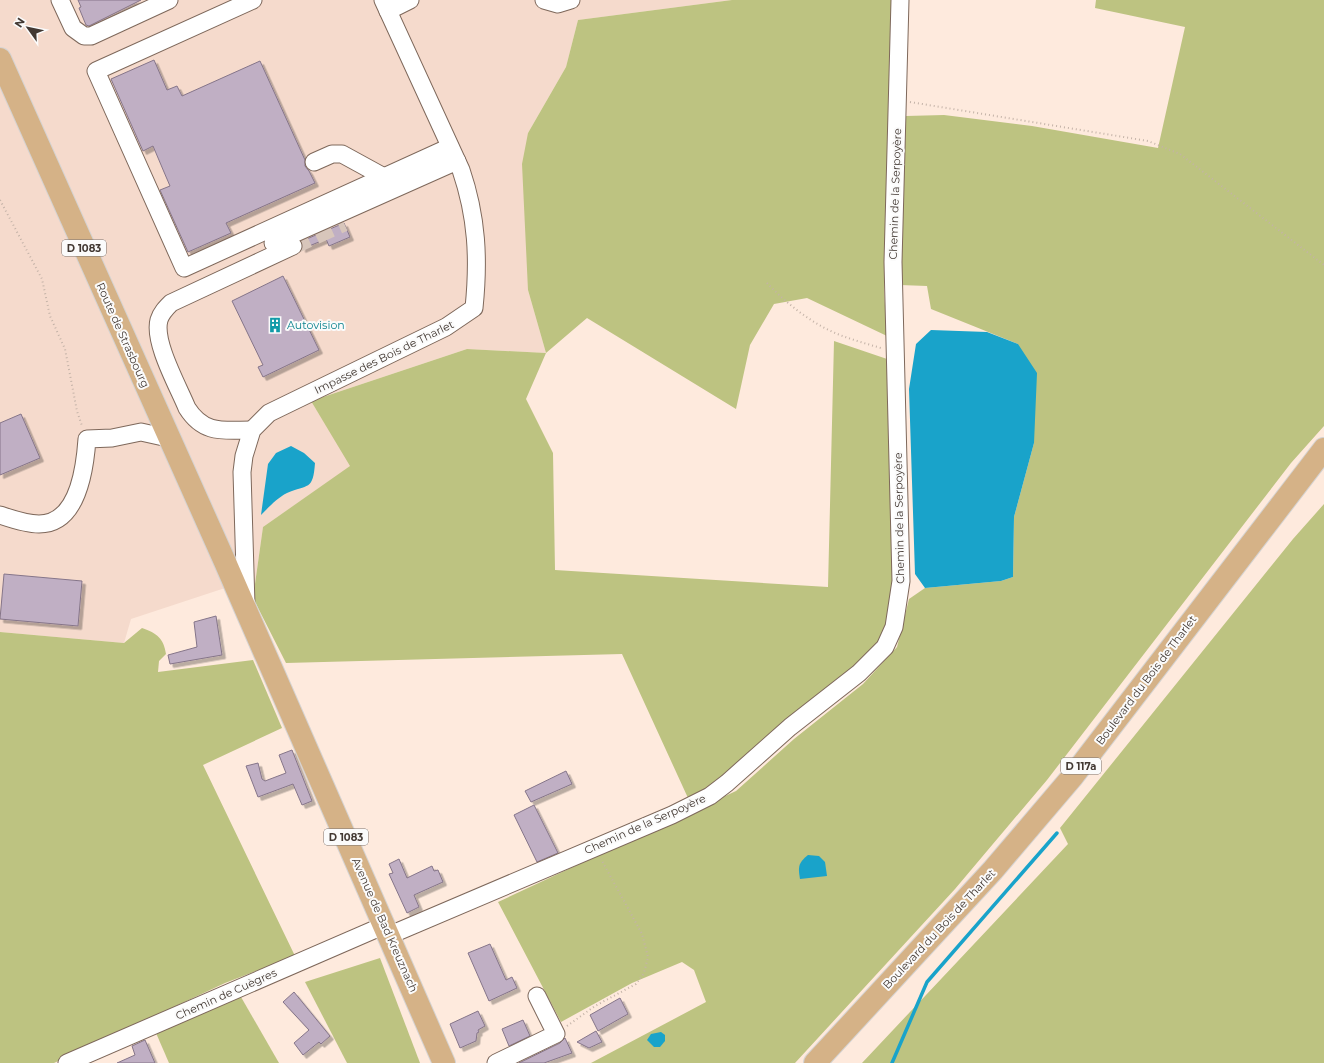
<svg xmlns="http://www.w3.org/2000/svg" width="1324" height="1063" font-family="Montserrat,sans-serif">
	<defs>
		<filter id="shadow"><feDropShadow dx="3.5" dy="3.5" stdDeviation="0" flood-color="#0004"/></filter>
	</defs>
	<rect width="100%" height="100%" fill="#feeadd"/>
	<!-- built -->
	<polygon fill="#f5dacc" points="0,0 732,0 578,20 566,67 528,133 528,290 546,353 467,349 311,401 351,466 263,527 253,598 225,588 131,619 124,643 0,632"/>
	<!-- green -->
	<g fill="#bdc381">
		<polygon points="732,0 893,0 884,290 887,336 807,298 774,304 750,345 736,409 587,318 546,353 526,399 553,453 555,570 828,587 834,341 890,360 896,587 883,641 720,784 688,798 622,654 286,663 253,598 263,527 350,466 311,401 467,349 546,353 528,290 522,164 528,133 566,67 578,20"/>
		<polygon points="1096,0 1324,0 1324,426 1291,463 1047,780 955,889 795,1063 591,1063 706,1002 694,970 682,962 632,983 561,1022 498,902 736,791 794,739 863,684 897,647 909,599 925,588 1001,581 1013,577 1014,517 1034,443 1018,344 931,309 927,286 900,285 906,116 944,115 1032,126 1158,148 1185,27 1095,8"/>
		<polygon points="1324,504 1324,1063 862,1063 1068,844 1060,828 1293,539"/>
		<path d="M142 628C157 633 164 639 166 654L159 661 158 672 253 660 282 728 203 765 295 956 225 983 54 1063H0V632L124 643Z"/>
		<polygon points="380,958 420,1063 347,1063 305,982"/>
		<polygon points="241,997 279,1063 169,1063 156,1033"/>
	</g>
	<!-- water -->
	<g fill="#19a3ca">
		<polygon points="931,330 987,332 1018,344 1037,373 1034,443 1014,517 1013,577 1001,581 925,588 915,574 909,389 916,344"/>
		<path d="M291 446 304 453 315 463C313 491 308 484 287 493 277 498 269 507 261 515L268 464 276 453Z"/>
		<path d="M808 855 819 856 825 862 827 876 800 879C798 867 798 863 808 855Z"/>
		<polygon points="661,1032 665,1035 665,1041 660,1047 654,1047 647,1040 651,1034"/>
	</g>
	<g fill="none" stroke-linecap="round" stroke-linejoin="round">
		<!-- stream -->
		<polyline stroke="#19a3ca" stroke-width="3.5" points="892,1063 927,982 1057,833"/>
	</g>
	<!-- building -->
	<g fill="#c0afc4" stroke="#857589" filter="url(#shadow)">
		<polygon points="78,0 141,0 89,26 86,25 79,8 81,7"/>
		<polygon points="154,60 167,90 177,86 182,96 260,61 305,160 305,166 309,171 315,183 226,223 231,233 188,252 160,190 170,186 164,172 153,146 143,151 111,79"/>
		<polygon points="344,223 350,237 329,246 326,239 302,249 302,241"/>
		<polygon points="283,276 319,350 263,377 258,367 263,365 232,301"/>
		<polygon points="21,414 40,458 0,475 0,423"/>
		<polygon points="4,574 82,581 78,626 0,619"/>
		<polygon points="216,616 222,655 170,664 168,655 197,647 194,622"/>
		<polygon points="292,750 312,801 302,805 293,784 258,797 246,766 258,763 262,779 265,781 286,773 279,755"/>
		<polygon points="566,771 572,784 531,802 525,791"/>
		<polygon points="534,805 558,853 537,862 514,815"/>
		<polygon points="399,859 407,878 432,866 434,871 438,870 443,882 414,895 419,907 407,913 389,874 393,873 389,864"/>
		<polygon points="490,944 506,980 512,977 517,988 489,1001 468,953"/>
		<polygon points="294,992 330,1036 321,1044 319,1042 303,1055 294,1043 309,1030 283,1002"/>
		<polygon points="620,998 628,1014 598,1031 590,1015"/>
		<polygon points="478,1011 485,1026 478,1030 479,1032 477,1033 476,1041 460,1048 450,1024"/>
		<polygon points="523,1020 530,1036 509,1046 502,1029"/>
		<polygon points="596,1031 602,1042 589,1048 577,1042"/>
		<polygon points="565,1038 572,1053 544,1063 519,1063 560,1043"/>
		<polygon points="145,1040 155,1063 117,1063 135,1055 132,1046"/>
	</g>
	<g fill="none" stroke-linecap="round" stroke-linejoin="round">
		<!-- minor-tunnel -->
		<polyline stroke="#d8c6bb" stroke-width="17" stroke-dasharray="17 8" stroke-linecap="butt" points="293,246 344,223"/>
		<defs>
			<g id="minor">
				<polyline points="60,0 73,28 84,36 91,36 169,0"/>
				<polyline points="253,0 96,71 184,268 450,147"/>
				<polyline points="544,0 558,4 571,0"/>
				<polyline points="388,11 410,0"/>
				<polyline points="314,162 332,154 342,154 384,177"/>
				<polyline points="273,243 457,161"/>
				<path d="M252 430C224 430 204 435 187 408 178 386 153 342 159 320 161 313 166 308 171 303L293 246"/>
				<path d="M0 515C12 519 26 524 39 524 78 524 85 468 87 439L112 438 141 432 168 438"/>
				<path d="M246 605 242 472 244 456 252 430 269 413 446 327 474 308C479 259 477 217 461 170L383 0"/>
				<polyline points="390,935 672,815 710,796 727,783 790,727 859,673 885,647 894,627 901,581 893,262 900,0"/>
				<polyline points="67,1063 385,925"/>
				<polyline points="496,1063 556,1034 537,996"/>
			</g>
			<g id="major">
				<polyline points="0,59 225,562 444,1063"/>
				<polyline points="815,1063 993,870 1073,776 1324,449"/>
			</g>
		</defs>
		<!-- minor casing -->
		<use href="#minor" stroke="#7e685b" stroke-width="19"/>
		<!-- major casing -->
		<use href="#major" stroke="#d5d3d2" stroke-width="24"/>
		<!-- path -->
		<g stroke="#c4b3a8" stroke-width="2" stroke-dasharray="1 3" stroke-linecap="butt">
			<polyline points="910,102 1148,141 1180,154 1324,265"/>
			<polyline points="0,200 42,279 50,316 65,349 77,411 82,426"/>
			<path d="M767 283C787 304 812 324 840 335 853 340 867 344 881 348"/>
			<polyline points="567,1026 595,1006 636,984 644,973 648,957 642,934 601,859"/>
		</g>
		<!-- minor -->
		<use href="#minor" stroke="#fff" stroke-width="17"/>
		<!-- major -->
		<use href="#major" stroke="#d5b287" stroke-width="22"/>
	</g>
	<!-- icons -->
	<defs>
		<symbol id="building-bare" viewBox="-9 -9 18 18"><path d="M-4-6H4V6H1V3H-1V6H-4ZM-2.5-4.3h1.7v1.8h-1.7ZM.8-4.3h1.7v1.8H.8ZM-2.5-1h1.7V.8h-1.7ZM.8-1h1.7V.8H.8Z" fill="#0f9aa8" stroke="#fbfbfb" stroke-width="2.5" paint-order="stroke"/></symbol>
	</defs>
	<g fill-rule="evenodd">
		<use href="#building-bare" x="264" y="314" width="22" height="22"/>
	</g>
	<g text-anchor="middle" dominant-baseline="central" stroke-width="4" stroke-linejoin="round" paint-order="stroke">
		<!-- shield labels -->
		<g fill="#fbfbfb" stroke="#7a726e" stroke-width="1">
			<rect x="62" y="240" width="44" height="16" rx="3"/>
			<rect x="1061" y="758" width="40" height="16" rx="3"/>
			<rect x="324" y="829" width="44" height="16" rx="3"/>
		</g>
		<g font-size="10" font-weight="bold" fill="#423832">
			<text x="84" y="248">D 1083</text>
			<text x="1081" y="766">D 117a</text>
			<text x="346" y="837">D 1083</text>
		</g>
		<!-- street labels -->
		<g font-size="11" fill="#423832" stroke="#fbfbfb">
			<text transform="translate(895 194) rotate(-88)">Chemin de la Serpoyère</text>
			<text transform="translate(123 335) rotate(66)">Route de Strasbourg</text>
			<text transform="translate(384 357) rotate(-26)">Impasse des Bois de Tharlet</text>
			<text transform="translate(899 518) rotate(-91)">Chemin de la Serpoyère</text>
			<text transform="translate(1146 680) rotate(-53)">Boulevard du Bois de Tharlet</text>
			<text transform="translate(645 824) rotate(-24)">Chemin de la Serpoyère</text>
			<text transform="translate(385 925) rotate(66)">Avenue de Bad Kreuznach</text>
			<text transform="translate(939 929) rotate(-47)">Boulevard du Bois de Tharlet</text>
			<text transform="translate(226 994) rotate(-24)">Chemin de Cuègres</text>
		</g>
		<!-- culture labels -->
		<g font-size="11" fill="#0d838f" stroke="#fbfbfb" text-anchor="start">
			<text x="287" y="325">Autovision</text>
		</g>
	</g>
	<!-- north arrow -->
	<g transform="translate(28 28) rotate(303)" stroke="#fbfbfb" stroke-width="3" paint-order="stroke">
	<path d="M0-3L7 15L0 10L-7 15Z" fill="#423832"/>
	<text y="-6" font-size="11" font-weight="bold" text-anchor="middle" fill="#423832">N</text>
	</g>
</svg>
